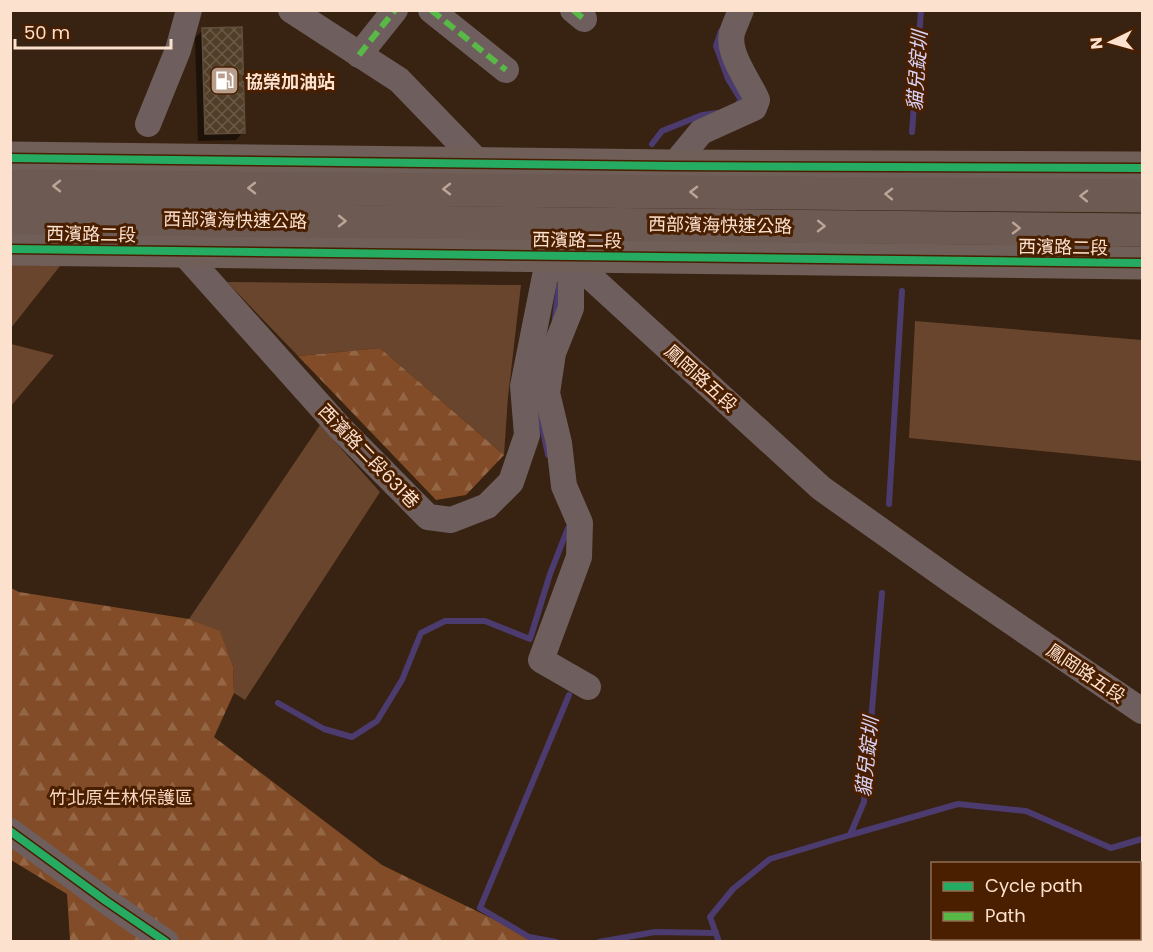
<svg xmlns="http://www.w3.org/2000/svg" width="1153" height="952" font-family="Poppins,'Noto Sans TC',sans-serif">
	<defs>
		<pattern id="forest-firs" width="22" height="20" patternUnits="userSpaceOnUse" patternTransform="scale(1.5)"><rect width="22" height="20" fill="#814c27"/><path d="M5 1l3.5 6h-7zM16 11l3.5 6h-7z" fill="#946645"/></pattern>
		<pattern id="building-cross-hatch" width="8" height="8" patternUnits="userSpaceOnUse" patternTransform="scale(1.5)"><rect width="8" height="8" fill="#503e29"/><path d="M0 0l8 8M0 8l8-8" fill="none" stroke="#6a5a47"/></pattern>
	</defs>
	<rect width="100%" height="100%" fill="#382211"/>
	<!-- green -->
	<g fill="#69452d">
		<polygon points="64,261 11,328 11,265"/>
		<polygon points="227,282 521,285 508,397 504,455 380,348 298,356"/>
		<polygon points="915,321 1142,340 1142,461 909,438"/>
		<polygon points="11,344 54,355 11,406 10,344"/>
		<polygon points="320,425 380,492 245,700 234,693 233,666 220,632 189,619"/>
	</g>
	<!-- forest -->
	<g fill="url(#forest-firs)">
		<polygon points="380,348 504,455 466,495 436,500 298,356"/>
		<polygon points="11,588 19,592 189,619 220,631 233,666 234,693 214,737 382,865 522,933 551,941 70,941 67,894 11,860"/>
	</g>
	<!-- shadow -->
	<polygon fill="#0007" points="203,30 243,132 236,140 198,141 195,38"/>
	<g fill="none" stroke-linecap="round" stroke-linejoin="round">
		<!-- stream -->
		<g stroke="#4c3b6f" stroke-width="6">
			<polyline points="721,31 716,46 728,79 741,100 737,105"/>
			<polyline points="912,132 921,10"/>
			<polyline points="652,144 662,131 702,115 718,113"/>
			<polyline points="555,318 559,286"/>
			<polyline points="539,412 548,455"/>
			<polyline points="889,504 902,291"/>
			<polyline points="278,703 324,729 352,737 377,721 402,680 421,633 445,621 485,621 530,639 550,574 568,528"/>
			<polyline points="850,835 958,804 1026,811 1111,848 1142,839"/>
			<polyline points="556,942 529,937 480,908 569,695"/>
			<polyline points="599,942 655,932 716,933"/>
			<polyline points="719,942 710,917 733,889 770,859 850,835 864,802 882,593"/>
		</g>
	</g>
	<!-- building -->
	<polygon fill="url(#building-cross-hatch)" stroke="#604e3a" stroke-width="1.5" points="242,27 245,133 205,134 202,28"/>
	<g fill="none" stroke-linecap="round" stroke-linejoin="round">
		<!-- minor -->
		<g stroke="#6e5f5e" stroke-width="26">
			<polyline points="291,10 399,80 487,171"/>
			<polyline points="431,10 506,70"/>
			<polyline points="573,10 584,19"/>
			<polyline points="359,55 395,10"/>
			<polyline points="148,124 178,50 189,10"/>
			<path d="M673 166 701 132 754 108 757 100C749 81 727 54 732 33 734 26 738 18 741 10"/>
			<polyline points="181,250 340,428 428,517 451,520 487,506 511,482 527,435 523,386 547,266 565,254"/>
			<polyline points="561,250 821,488 959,586 1142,711"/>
			<polyline points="565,254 571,284 571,308 553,353 547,393 559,443 564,486 580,523 579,557 541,660 588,687"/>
			<polyline points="10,831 106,901 166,942"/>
		</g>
		<!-- major -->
		<g stroke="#705e58" stroke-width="33">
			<polyline points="10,158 673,166 1142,168"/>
			<polyline points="10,249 1142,263"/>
		</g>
		<!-- highway -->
		<g stroke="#6c5a53" stroke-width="33">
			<polyline points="10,186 1142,196"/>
			<polyline points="10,218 1142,230"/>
		</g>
		<!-- quiet -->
		<g stroke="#58b947" stroke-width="6" stroke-dasharray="12 6" stroke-linecap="butt">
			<polyline points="431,10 506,70"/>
			<polyline points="573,10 584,19"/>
			<polyline points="359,55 395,10"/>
		</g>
		<defs>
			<g id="cycleway">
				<polyline points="10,158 673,166 1142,168"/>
				<polyline points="10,249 1142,263"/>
				<polyline points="10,831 106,901 166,942"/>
			</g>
		</defs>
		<!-- cycleway casing -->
		<use href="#cycleway" stroke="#491f00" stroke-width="11"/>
		<!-- cycleway -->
		<use href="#cycleway" stroke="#26ab63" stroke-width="8"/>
	</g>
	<!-- one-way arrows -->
	<defs><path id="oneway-chevron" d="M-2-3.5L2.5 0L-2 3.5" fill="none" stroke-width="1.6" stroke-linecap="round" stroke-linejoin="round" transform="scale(1.5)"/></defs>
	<g stroke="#bca497">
		<use href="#oneway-chevron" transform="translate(57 186) rotate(-180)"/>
		<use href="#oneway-chevron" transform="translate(252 188) rotate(-180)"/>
		<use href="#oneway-chevron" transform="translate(447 189) rotate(-180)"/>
		<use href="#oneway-chevron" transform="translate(694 192) rotate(-179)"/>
		<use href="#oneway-chevron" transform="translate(889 194) rotate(-179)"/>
		<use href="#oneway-chevron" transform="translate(1084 196) rotate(-179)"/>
		<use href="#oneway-chevron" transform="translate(342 221) rotate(1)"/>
		<use href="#oneway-chevron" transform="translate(821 226) rotate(1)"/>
		<use href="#oneway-chevron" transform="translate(1016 228) rotate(1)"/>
	</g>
	<!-- icons -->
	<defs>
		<symbol id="fuel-square" viewBox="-11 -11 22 22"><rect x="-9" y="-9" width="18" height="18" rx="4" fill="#b89e8c" stroke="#491f00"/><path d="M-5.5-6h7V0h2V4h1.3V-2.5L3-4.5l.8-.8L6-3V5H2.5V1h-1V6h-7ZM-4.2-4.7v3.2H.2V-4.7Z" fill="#fff"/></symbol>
	</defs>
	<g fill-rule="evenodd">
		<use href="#fuel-square" x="208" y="64" width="33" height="33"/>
	</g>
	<g text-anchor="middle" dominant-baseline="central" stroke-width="6" stroke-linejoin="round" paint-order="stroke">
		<!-- poi labels -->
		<g font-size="18" font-weight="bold" fill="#fde1cf" stroke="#491f00" text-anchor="start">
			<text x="245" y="81">協榮加油站</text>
		</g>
		<!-- street labels -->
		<g font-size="18" fill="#fde1cf" stroke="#491f00">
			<text transform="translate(235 220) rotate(1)">西部濱海快速公路</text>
			<text transform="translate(720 225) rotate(1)">西部濱海快速公路</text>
			<text transform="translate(91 234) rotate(1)">西濱路二段</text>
			<text transform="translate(577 240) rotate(1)">西濱路二段</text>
			<text transform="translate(1063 247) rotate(1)">西濱路二段</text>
			<text transform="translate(701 378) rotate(42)">鳳岡路五段</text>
			<text transform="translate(369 456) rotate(46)">西濱路二段631巷</text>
			<text transform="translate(1086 673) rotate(34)">鳳岡路五段</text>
		</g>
		<!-- park labels -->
		<g font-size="18" fill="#f7d4be" stroke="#491f00">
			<text x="121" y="797">竹北原生林保護區</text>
		</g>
		<!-- water labels -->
		<g font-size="20" font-style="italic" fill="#d9d2f6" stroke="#491f00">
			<text transform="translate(917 71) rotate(-86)">貓兒錠圳</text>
			<text transform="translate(867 757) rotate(-84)">貓兒錠圳</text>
		</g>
	</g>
	<!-- border -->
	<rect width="1153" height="952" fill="none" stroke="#fde1cf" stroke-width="24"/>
	<!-- legend -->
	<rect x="931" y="862" width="210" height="78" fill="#491f00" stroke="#916d53" stroke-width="1.5"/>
	<rect x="943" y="882" width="30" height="9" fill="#26ab63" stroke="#916d53" stroke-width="1.5"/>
	<text x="985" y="892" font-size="18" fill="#fde1cf">Cycle path</text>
	<rect x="943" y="912" width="30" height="9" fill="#58b947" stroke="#916d53" stroke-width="1.5"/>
	<text x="985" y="922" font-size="18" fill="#fde1cf">Path</text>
	<!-- north arrow -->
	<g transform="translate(1111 42) rotate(265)" stroke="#491f00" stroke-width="4.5" paint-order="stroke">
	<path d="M0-4.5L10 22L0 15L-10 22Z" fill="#fde1cf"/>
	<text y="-9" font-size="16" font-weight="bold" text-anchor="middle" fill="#fde1cf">N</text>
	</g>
	<!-- scale -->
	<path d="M15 39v9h156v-9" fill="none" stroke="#fde1cf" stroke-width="3"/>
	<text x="24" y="39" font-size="18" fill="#fde1cf" stroke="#491f00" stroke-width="4.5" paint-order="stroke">50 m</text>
</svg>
